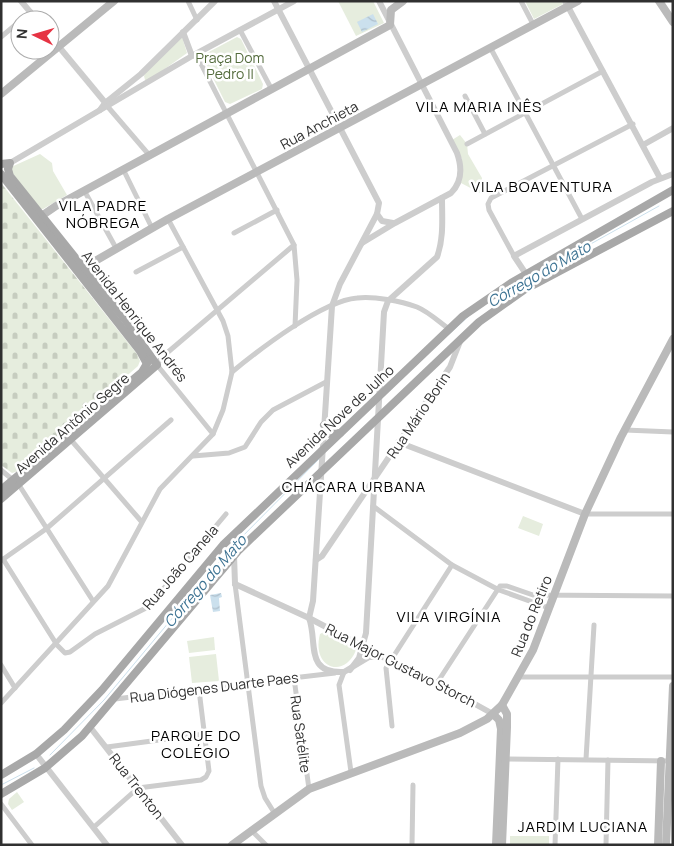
<svg xmlns="http://www.w3.org/2000/svg" width="674" height="846" font-family="Manrope,sans-serif">
	<defs>
		<pattern id="cemetery-stones" width="16" height="16" patternUnits="userSpaceOnUse" patternTransform="scale(1.25)"><rect width="16" height="16" fill="#e6edde"/><path d="M2 7V4a2 2 0 0 1 4 0v3zM10 15v-3a2 2 0 0 1 4 0v3z" fill="#c6ccbf"/></pattern>
		<pattern id="water-waves" width="16" height="10" patternUnits="userSpaceOnUse" patternTransform="scale(1.25)"><rect width="16" height="10" fill="#cbe0ed"/><path d="M0 5q4-4 8 0t8 0" fill="none" stroke="#afc0cc"/></pattern>
	</defs>
	<rect width="100%" height="100%" fill="#fff"/>
	<!-- green -->
	<g fill="#e6edde">
		<polygon points="338,1 373,1 384,23 356,36"/>
		<polygon points="525,1 561,1 563,4 534,19"/>
		<polygon points="182,37 187,53 148,81 145,80 144,76 146,72"/>
		<polygon points="237,37 241,39 263,84 262,89 230,104 225,102 203,58 205,54"/>
		<polygon points="460,135 467,144 468,154 482,178 480,193 461,183 462,159 452,140"/>
		<polygon points="40,154 52,163 53,171 67,195 43,209 39,209 9,168"/>
		<polygon points="523,516 543,524 539,536 518,528"/>
		<path d="M326 631 353 645 356 650C344 680 311 668 320 634Z"/>
		<polygon points="214,637 215,650 189,653 187,641"/>
		<polygon points="216,654 219,681 192,683 189,657"/>
		<polygon points="17,792 24,802 12,810 8,804 9,799"/>
		<rect x="510" y="836" width="39" height="9"/>
	</g>
	<!-- cemetery -->
	<polygon fill="url(#cemetery-stones)" points="1,183 137,354 140,361 138,366 18,471 12,473 1,465"/>
	<!-- water -->
	<g fill="url(#water-waves)">
		<polygon points="373,14 378,24 362,32 357,22"/>
		<polygon points="221,593 222,597 219,598 220,611 213,612 210,595"/>
	</g>
	<g fill="none" stroke-linecap="round" stroke-linejoin="round">
		<!-- stream -->
		<g stroke="#cbe0ed" stroke-width="1">
			<polyline points="533,276 659,206"/>
			<polyline points="498,296 527,280"/>
			<polyline points="436,346 470,315"/>
			<polyline points="50,755 104,700 230,549 320,458"/>
			<polyline points="1,785 34,768"/>
		</g>
		<!-- minor -->
		<g stroke="#cdcdcd" stroke-width="5">
			<polyline points="188,1 197,20"/>
			<polyline points="521,1 533,24"/>
			<polyline points="22,20 31,12"/>
			<polyline points="240,30 272,90"/>
			<polyline points="1,37 20,21"/>
			<polyline points="490,47 582,219"/>
			<polyline points="196,54 294,245 297,280 295,326"/>
			<polyline points="465,96 485,134"/>
			<polyline points="108,107 150,156"/>
			<polyline points="467,144 603,71"/>
			<polyline points="124,171 152,228"/>
			<polyline points="85,192 116,248"/>
			<polyline points="234,233 277,210"/>
			<polyline points="514,256 489,210 488,204 491,198 633,124"/>
			<polyline points="136,272 183,247"/>
			<path d="M232 372C260 349 322 301 357 298 374 296 401 301 417 307 429 312 439 322 449 329"/>
			<polyline points="625,430 673,432"/>
			<polyline points="213,434 157,365 161,358 294,245"/>
			<polyline points="71,440 141,521"/>
			<polyline points="193,456 229,453 245,447 261,422 273,410 326,382"/>
			<polyline points="1,470 19,485 93,601"/>
			<polyline points="373,506 452,565 499,590 549,608"/>
			<polyline points="585,514 673,514"/>
			<polyline points="3,559 57,645 65,653 70,652 95,634 148,607 226,514"/>
			<polyline points="2,560 46,529 171,420"/>
			<polyline points="235,584 261,786 265,798 275,814"/>
			<polyline points="1,665 15,688"/>
			<polyline points="344,672 339,685 351,772"/>
			<polyline points="519,677 673,677"/>
			<polyline points="294,678 309,789"/>
			<polyline points="437,683 500,586 507,586 533,595 673,596"/>
			<polyline points="115,699 335,673"/>
			<polyline points="1,703 108,586 160,489 213,434 223,410 232,372 228,336 223,321 168,219"/>
			<polyline points="392,726 386,668 452,565"/>
			<polyline points="107,747 204,734"/>
			<polyline points="505,759 672,761"/>
			<polyline points="586,759 594,625"/>
			<polyline points="1,804 32,845"/>
			<polyline points="94,827 138,788 201,780 206,777 209,771 199,690"/>
			<polyline points="251,830 266,845"/>
			<polyline points="412,845 413,785"/>
			<polyline points="555,845 558,759"/>
			<polyline points="606,845 608,760"/>
		</g>
		<!-- tertiary -->
		<g stroke="#cdcdcd" stroke-width="6">
			<polyline points="21,1 37,20"/>
			<polyline points="274,1 379,203 377,214 340,284 332,306 313,601 309,618"/>
			<polyline points="565,1 660,178"/>
			<polyline points="183,32 192,56"/>
			<polyline points="50,36 108,106"/>
			<polyline points="100,110 105,103 141,74 215,1"/>
			<polyline points="643,145 673,128"/>
			<polyline points="10,163 192,56 294,1"/>
			<polyline points="377,214 382,221 393,223"/>
			<path d="M362 243 395 223 451 193C463 181 462 167 457 153L379 1"/>
			<polyline points="537,283 526,274 514,256 652,182 673,174"/>
			<polyline points="398,442 585,514"/>
			<polyline points="234,555 235,584"/>
			<polyline points="316,560 322,556 450,367 461,339"/>
			<polyline points="235,584 309,618 383,657 437,683 493,714"/>
			<path d="M309 618C318 642 304 674 344 672L369 657H380"/>
			<path d="M350 670 359 658 366 633 384 312 388 301 437 257C444 238 442 218 442 198"/>
			<polyline points="90,727 182,845"/>
			<polyline points="36,754 107,845"/>
		</g>
		<!-- secondary -->
		<g stroke="#bababa" stroke-width="8">
			<polyline points="659,1 673,22"/>
			<polyline points="1,94 114,1"/>
			<polyline points="37,219 56,206 390,25 391,10 403,1"/>
			<polyline points="83,268 168,219 578,1"/>
			<polyline points="493,714 499,720 501,729 496,845"/>
			<polyline points="232,845 309,789 460,733 487,719 502,705 533,650 585,514 621,437 673,339"/>
			<polyline points="502,845 507,727 507,714 502,705"/>
			<polyline points="658,845 661,761"/>
			<polyline points="666,845 673,686"/>
		</g>
		<!-- primary -->
		<g stroke="#a8a8a8" stroke-width="8">
			<polyline points="1,164 10,163 8,169 10,176 126,321 157,365 1,499"/>
			<polyline points="1,174 140,351 146,362"/>
			<polyline points="324,425 330,434 340,433"/>
			<polyline points="1,490 142,372 149,360"/>
			<polyline points="1,775 36,754 64,730 102,690 223,545 463,316 511,283 673,190"/>
			<polyline points="1,794 45,768 82,736 239,550 479,322 524,290 673,211"/>
		</g>
	</g>
	<g text-anchor="middle" dominant-baseline="central" stroke-width="5" stroke-linejoin="round" paint-order="stroke">
		<!-- park labels -->
		<g font-size="14" fill="#546c3d" stroke="#fff">
			<text x="230" y="57">Praça Dom<tspan x="230" dy="16">Pedro II</tspan></text>
		</g>
		<!-- street labels -->
		<g font-size="14" fill="#303030" stroke="#fff">
			<text transform="translate(319 125) rotate(-28)">Rua Anchieta</text>
			<text transform="translate(135 316) rotate(52)">Avenida Henrique Andrés</text>
			<text transform="translate(418 415) rotate(-56)">Rua Mário Borin</text>
			<text transform="translate(339 416) rotate(-43)">Avenida Nove de Julho</text>
			<text transform="translate(72 423) rotate(-41)">Avenida Antônio Segre</text>
			<text transform="translate(180 567) rotate(-49)">Rua João Canela</text>
			<text transform="translate(531 616) rotate(-68)">Rua do Retiro</text>
			<text transform="translate(401 665) rotate(27)">Rua Major Gustavo Storch</text>
			<text transform="translate(214 687) rotate(-7)">Rua Diógenes Duarte Paes</text>
			<text transform="translate(301 734) rotate(82)">Rua Satélite</text>
			<text transform="translate(137 786) rotate(52)">Rua Trenton</text>
		</g>
		<!-- neighbourhood labels -->
		<g font-size="15" letter-spacing="1" fill="#000" stroke="#fff">
			<text x="479" y="106">VILA MARIA INÊS</text>
			<text x="542" y="186">VILA BOAVENTURA</text>
			<text x="103" y="205">VILA PADRE<tspan x="103" dy="17">NÓBREGA</tspan></text>
			<text x="354" y="486">CHÁCARA URBANA</text>
			<text x="449" y="616">VILA VIRGÍNIA</text>
			<text x="196" y="735">PARQUE DO<tspan x="196" dy="17">COLÉGIO</tspan></text>
			<text x="583" y="826">JARDIM LUCIANA</text>
		</g>
		<!-- water labels -->
		<g font-size="15" font-style="italic" fill="#3d7393" stroke="#fff">
			<text transform="translate(539 274) rotate(-30)">Córrego do Mato</text>
			<text transform="translate(205 581) rotate(-49)">Córrego do Mato</text>
		</g>
	</g>
	<!-- border -->
	<rect width="674" height="846" fill="none" stroke="#303030" stroke-width="5"/>
	<!-- north arrow -->
	<g transform="translate(35 35) rotate(275)"><circle r="24" fill="#ffffff" stroke="#acacac"/>
	<path d="M0-4L9 19L0 12L-9 19Z" fill="#e63343"/>
	<text y="-8" font-size="14" font-weight="bold" text-anchor="middle" fill="#303030">N</text>
	</g>
</svg>
